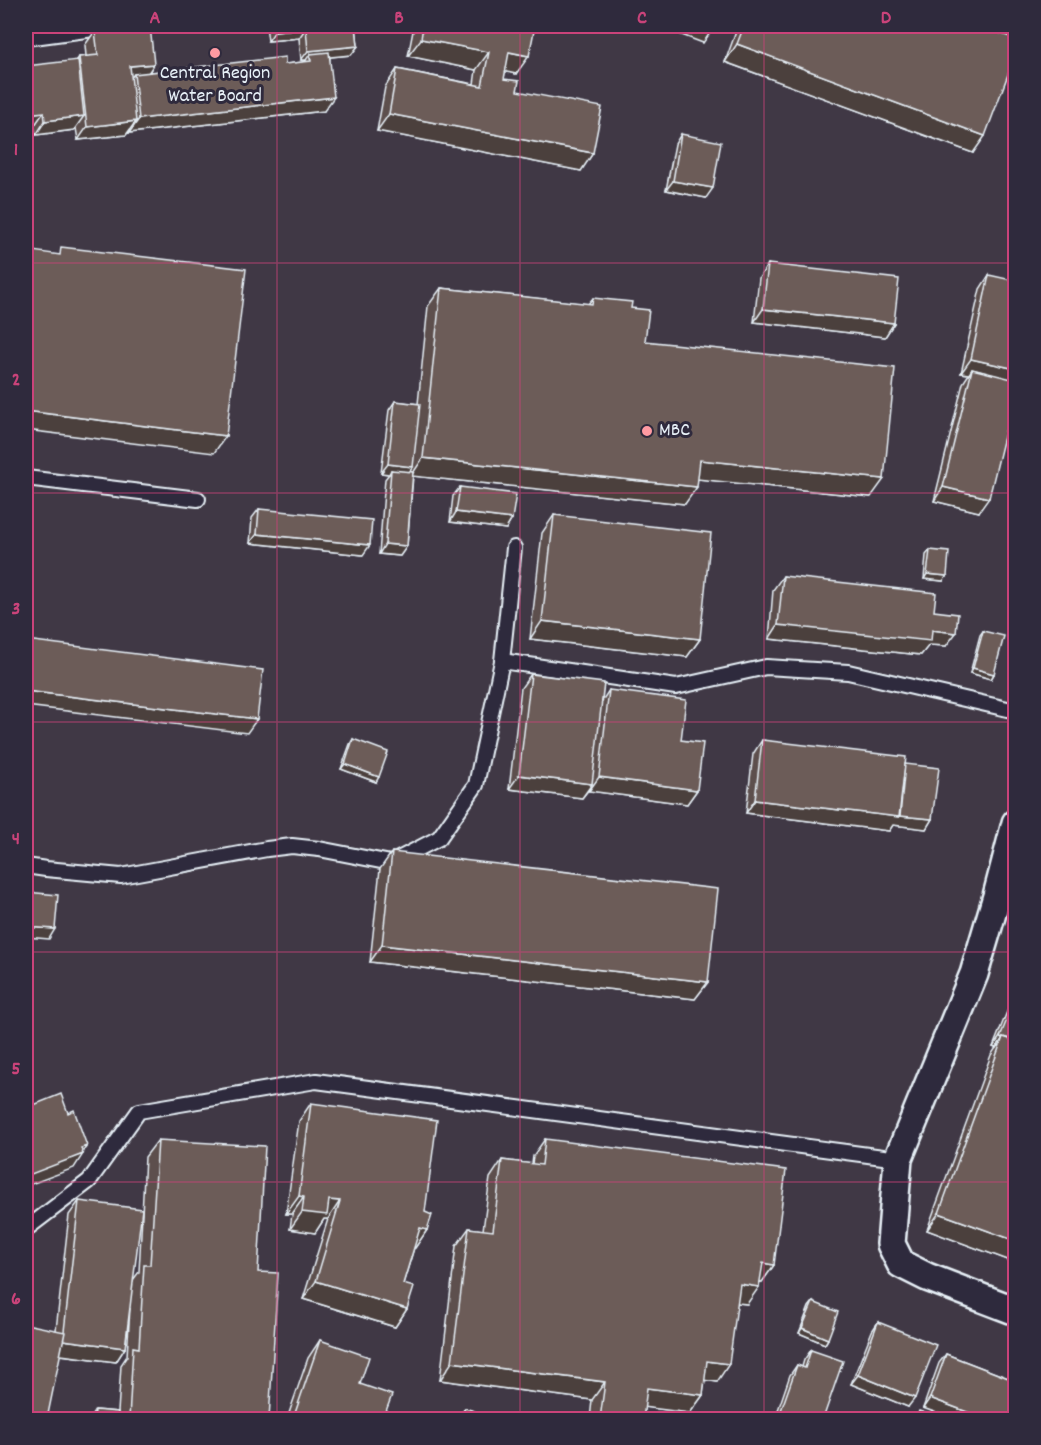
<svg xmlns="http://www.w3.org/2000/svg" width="1041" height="1445" font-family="Dekko,sans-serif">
	<rect width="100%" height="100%" fill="#2f2a3d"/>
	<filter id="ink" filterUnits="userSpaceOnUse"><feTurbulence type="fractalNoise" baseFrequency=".0167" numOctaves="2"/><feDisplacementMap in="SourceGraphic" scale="12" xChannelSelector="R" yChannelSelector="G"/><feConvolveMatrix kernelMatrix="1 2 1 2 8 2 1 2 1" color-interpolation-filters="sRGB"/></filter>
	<g filter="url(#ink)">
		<!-- built -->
		<rect fill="#413945" x="26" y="26" width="989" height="1393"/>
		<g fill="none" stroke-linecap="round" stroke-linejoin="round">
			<defs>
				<g id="lane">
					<polyline points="26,38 116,26"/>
					<polyline points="26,478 198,499"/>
					<polyline points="502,661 676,687 766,667 848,672 1016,711"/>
					<polyline points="26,866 46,869 121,876 267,849 292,846 319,849 391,863 439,838 476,785 502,661 514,548"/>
					<polyline points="26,1229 89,1181 139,1111 316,1081 898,1159"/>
				</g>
				<polyline id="street" points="1016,823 997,896 974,974 898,1159 891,1244 901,1264 927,1277 1016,1311"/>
			</defs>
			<!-- lane casing -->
			<use href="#lane" stroke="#e8f1f8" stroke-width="18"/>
			<!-- street casing -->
			<use href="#street" stroke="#e8f1f8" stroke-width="32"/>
			<!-- lane -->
			<use href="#lane" stroke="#2f2a3d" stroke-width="14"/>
			<!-- street -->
			<use href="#street" stroke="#2f2a3d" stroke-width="27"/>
		</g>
		<!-- wall -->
		<g fill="#5d4f4d" stroke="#e8f1f8" stroke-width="1.5">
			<polygon points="266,26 356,26 358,46 351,55 330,57 324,111 129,133 129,131 126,135 78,140 76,128 74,130 36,135 34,126 79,57 86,56 85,45 95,31 154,64 149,72 285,64 305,62 306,60 301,60 299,38 268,41"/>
			<polygon points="414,26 535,26 516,74 505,71 504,79 517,91 593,153 581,171 377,131 385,87 397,69 474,84 476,70 408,56"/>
			<polygon points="738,26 979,26 973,153 725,62"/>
			<polygon points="681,134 706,198 666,190 675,144"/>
			<polygon points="768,264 894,323 885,337 754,322 759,278"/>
			<polygon points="989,275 979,512 934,501 963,383 969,374 961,373 980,289"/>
			<polygon points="441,288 588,304 593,298 631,308 645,341 871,497 698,479 685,504 413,476 407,546 400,556 379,554 385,479 389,474 381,473 389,410 395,401 418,404 428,306"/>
			<polygon points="460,487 512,519 506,529 450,522 453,496"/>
			<polygon points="259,509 363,555 250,543 252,518"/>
			<polygon points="554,515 700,639 687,657 530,639 542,533"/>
			<polygon points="930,550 943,581 924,579 926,555"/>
			<polygon points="783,576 934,611 946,646 929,645 921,655 769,639 773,590"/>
			<polygon points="983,631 994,674 991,679 970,673 980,635"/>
			<polygon points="531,674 602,701 609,690 681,740 697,790 687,804 589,791 590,788 582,798 509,789 521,688"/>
			<polygon points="353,739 376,782 341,769 350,744"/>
			<polygon points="762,740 905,764 932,819 926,829 893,825 889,831 746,813 753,754"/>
			<polygon points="392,852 708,982 695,999 370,962 380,869"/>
			<polygon points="1016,989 1016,1173 1013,1179 1016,1180 1016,1263 927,1230 991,1055 996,1048 993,1047"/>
			<polygon points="311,1103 425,1212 427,1230 415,1248 414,1248 403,1284 407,1309 395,1327 303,1299 328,1219 324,1219 315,1233 290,1229 292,1214 286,1214 299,1121"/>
			<polygon points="545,1139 774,1265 762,1282 760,1282 747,1304 737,1303 717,1382 705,1380 703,1395 690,1413 644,1407 643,1419 590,1419 592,1400 440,1380 456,1246 469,1228 483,1230 490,1178 502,1160 532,1164 533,1156"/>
			<polygon points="158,1140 258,1272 269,1419 91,1419 92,1415 95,1410 118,1412 121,1365 127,1356 130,1308 125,1348 116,1362 60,1355 56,1330 69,1215 79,1201 133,1280 139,1272 145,1157"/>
			<polygon points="813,1302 828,1339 825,1344 799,1333 809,1307"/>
			<polygon points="878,1322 908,1407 851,1384 872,1331"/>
			<polygon points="320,1340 360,1384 383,1419 287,1419 308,1358"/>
			<polygon points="811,1350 823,1419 775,1419 790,1375 797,1365 802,1367 804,1360"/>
			<polygon points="946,1354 1016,1381 923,1408 939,1363"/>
			<polygon points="465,1408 496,1419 457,1419"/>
		</g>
		<!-- shaded-wall -->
		<g fill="#4c403e" stroke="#e8f1f8" stroke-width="1.5">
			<polygon points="658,26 689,26 710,33 703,43"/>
			<polygon points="306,28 299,38 268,41 275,31"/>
			<polygon points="421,39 489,52 476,70 408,56"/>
			<polygon points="737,44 985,136 973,153 725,62"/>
			<polygon points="358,46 351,55 310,59 310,54 306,60 301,60 308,51"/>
			<polygon points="509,52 529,56 516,74 497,70"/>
			<polygon points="154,64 145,78 134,74 130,79 130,66"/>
			<polygon points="334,97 324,111 129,133 139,119"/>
			<polygon points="44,112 34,126 26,127 26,114"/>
			<polygon points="389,114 593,153 581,171 377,131"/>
			<polygon points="84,116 74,130 36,135 45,121"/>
			<polygon points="136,121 126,135 78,140 87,127"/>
			<polygon points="673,181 713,188 706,198 666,190"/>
			<polygon points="763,309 894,323 885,337 754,322"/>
			<polygon points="971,359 1016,369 1016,381 972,369 969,374 961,373"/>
			<polygon points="26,411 226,436 214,453 26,430"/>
			<polygon points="423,458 697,487 685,504 411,476"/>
			<polygon points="700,460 884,479 871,497 687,478"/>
			<polygon points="388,464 413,467 406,476 391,470 389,474 381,473"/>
			<polygon points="943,487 989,498 979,512 934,501"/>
			<polygon points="456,512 512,519 506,529 450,522"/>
			<polygon points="257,534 370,545 363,555 250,543"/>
			<polygon points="385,544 407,546 400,556 379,554"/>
			<polygon points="927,574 947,576 943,581 924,579"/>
			<polygon points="542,621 700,639 687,657 530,639"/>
			<polygon points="778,625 932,630 956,633 946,646 929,645 921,655 769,639"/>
			<polygon points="973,668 994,674 991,679 970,673"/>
			<polygon points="26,691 257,719 247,733 26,706"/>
			<polygon points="345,764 379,777 376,782 341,769"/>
			<polygon points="519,775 592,784 582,798 509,789"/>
			<polygon points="599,777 697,790 687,804 589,791"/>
			<polygon points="755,800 899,817 900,816 932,819 926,829 893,825 889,831 746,813"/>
			<polygon points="26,927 55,929 49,939 26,937"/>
			<polygon points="382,945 708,982 695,999 370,962"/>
			<polygon points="1000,1037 1003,1038 996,1048 993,1047"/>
			<polygon points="87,1146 80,1155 83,1154 74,1168 26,1186 26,1176 81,1148"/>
			<polygon points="299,1196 304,1197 292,1214 286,1214"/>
			<polygon points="329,1200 340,1201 328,1219 324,1219 315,1233 290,1229 302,1212"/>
			<polygon points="939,1213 1016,1241 1016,1263 927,1230"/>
			<polygon points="420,1228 427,1230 415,1248 407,1246"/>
			<polygon points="763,1263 774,1265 762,1282 750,1281"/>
			<polygon points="316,1281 407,1309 395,1327 303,1299"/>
			<polygon points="740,1284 759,1287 747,1304 727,1302"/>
			<polygon points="802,1328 828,1339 825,1344 799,1333"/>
			<polygon points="63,1340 125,1348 116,1362 53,1354"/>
			<polygon points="707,1361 729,1364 717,1382 695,1379"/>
			<polygon points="452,1362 605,1382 592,1400 440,1380"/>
			<polygon points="858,1375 915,1398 908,1407 851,1384"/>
			<polygon points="647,1388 703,1395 690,1413 634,1406"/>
			<polygon points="930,1398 986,1419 954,1419 923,1408"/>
		</g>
		<!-- building -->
		<g fill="#6c5c59" stroke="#e8f1f8" stroke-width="1.5">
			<polygon points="142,26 150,26 154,64 130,66 136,121 87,127 79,57 98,55 95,31"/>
			<polygon points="274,26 356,26 358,46 308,51 306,28 275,31"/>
			<polygon points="423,26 535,26 529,56 509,52 504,79 519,81 517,91 602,107 593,153 389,114 397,69 482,86 489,52 421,39"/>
			<polygon points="689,26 712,26 710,33"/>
			<polygon points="744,26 979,26 1016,39 1016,53 985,136 737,44"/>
			<polygon points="329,52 334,97 139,119 134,74 285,57 285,64 311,61 310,54"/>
			<polygon points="78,60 84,116 45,121 44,112 26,114 26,66"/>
			<polygon points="681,134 721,142 713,188 673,181"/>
			<polygon points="61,247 246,269 226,436 26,411 26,250 60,255"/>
			<polygon points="768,264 899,279 894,323 763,309"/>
			<polygon points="989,275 1016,281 1016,369 971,359"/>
			<polygon points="441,288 592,304 593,298 632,302 631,308 649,310 645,341 895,368 884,479 700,460 697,487 423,458"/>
			<polygon points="972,369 1016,380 1016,388 989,498 943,487"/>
			<polygon points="395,401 420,404 413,467 388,464"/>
			<polygon points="391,470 413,472 407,546 385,544"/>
			<polygon points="460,487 516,494 512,519 456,512"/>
			<polygon points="259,509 372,520 370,545 257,534"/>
			<polygon points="554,515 711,533 700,639 542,621"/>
			<polygon points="930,550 949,552 947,576 927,574"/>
			<polygon points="783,576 936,593 934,611 958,614 956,633 932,630 931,641 778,625"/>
			<polygon points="983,631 1004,636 994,674 973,668"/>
			<polygon points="26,640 263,670 257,719 26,691"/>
			<polygon points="531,674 604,683 592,784 519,775"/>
			<polygon points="609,690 686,700 681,740 703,743 697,790 599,777"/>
			<polygon points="353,739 388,752 379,777 345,764"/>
			<polygon points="762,740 906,757 899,817 755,800"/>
			<polygon points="905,764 939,768 932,819 900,816"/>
			<polygon points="392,852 718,889 708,982 382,945"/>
			<polygon points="26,892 58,895 55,929 26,927"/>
			<polygon points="1016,997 1016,1041 1003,1037 1003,1038 1000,1037"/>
			<polygon points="1003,1037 1016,1041 1016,1173 1013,1179 1016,1180 1016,1241 939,1213"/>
			<polygon points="61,1094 68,1113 74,1110 87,1146 81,1148 83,1154 26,1176 26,1108"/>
			<polygon points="311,1103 437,1120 425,1212 432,1215 427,1230 420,1228 403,1284 414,1287 407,1309 316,1281 340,1201 329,1200 327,1215 302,1212 304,1197 299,1196"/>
			<polygon points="545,1139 786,1170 774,1265 763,1263 759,1287 740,1284 729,1364 707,1361 703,1395 647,1388 643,1419 600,1419 605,1382 452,1362 469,1228 493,1231 502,1160 542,1165"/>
			<polygon points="158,1140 265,1146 258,1272 278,1273 269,1419 129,1419 133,1347 139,1348 144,1265 150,1265"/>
			<polygon points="79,1201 142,1209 125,1348 63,1340"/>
			<polygon points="813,1302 838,1312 828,1339 802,1328"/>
			<polygon points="878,1322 936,1345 915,1398 858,1375"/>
			<polygon points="26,1324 65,1332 47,1419 26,1419"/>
			<polygon points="320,1340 369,1357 360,1384 392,1395 383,1419 293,1419"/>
			<polygon points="811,1350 843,1361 823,1419 778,1419 797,1365 805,1368"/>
			<polygon points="946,1354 1016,1381 1016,1419 986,1419 930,1398"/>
			<polygon points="465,1408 496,1419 461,1419"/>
			<polygon points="95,1410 118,1412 118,1419 94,1419"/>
			<polygon points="919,1411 943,1419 916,1419"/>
		</g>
	</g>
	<!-- grid -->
	<path fill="none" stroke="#ca437a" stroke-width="1.5" stroke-opacity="0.55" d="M277 26V1420M520 26V1420M764 26V1420M26 263H1016M26 493H1016M26 722H1016M26 952H1016M26 1182H1016"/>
	<!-- markers -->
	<g fill="#ff9aa2" stroke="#2f2a3d" stroke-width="2">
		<circle cx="215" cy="53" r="6"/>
		<circle cx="647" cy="431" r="6"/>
	</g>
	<g text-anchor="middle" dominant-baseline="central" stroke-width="6" stroke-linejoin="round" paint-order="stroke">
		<!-- poi labels -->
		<g font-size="20" fill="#e8f1f8" stroke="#2f2a3d">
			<text x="215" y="74">Central Region<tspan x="215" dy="23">Water Board</tspan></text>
			<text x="659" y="431" text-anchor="start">MBC</text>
		</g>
	</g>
	<!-- margin -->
	<rect width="1041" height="1445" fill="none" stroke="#2f2a3d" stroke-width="66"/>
	<rect x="33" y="33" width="975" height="1379" fill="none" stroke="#ca437a" stroke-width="2"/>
	<g font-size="20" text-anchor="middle" font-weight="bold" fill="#ca437a">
		<text x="155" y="23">A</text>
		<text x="399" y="23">B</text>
		<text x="642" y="23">C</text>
		<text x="886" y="23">D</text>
		<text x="16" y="155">1</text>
		<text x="16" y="385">2</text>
		<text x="16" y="614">3</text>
		<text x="16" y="844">4</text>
		<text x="16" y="1074">5</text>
		<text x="16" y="1304">6</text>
	</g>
</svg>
